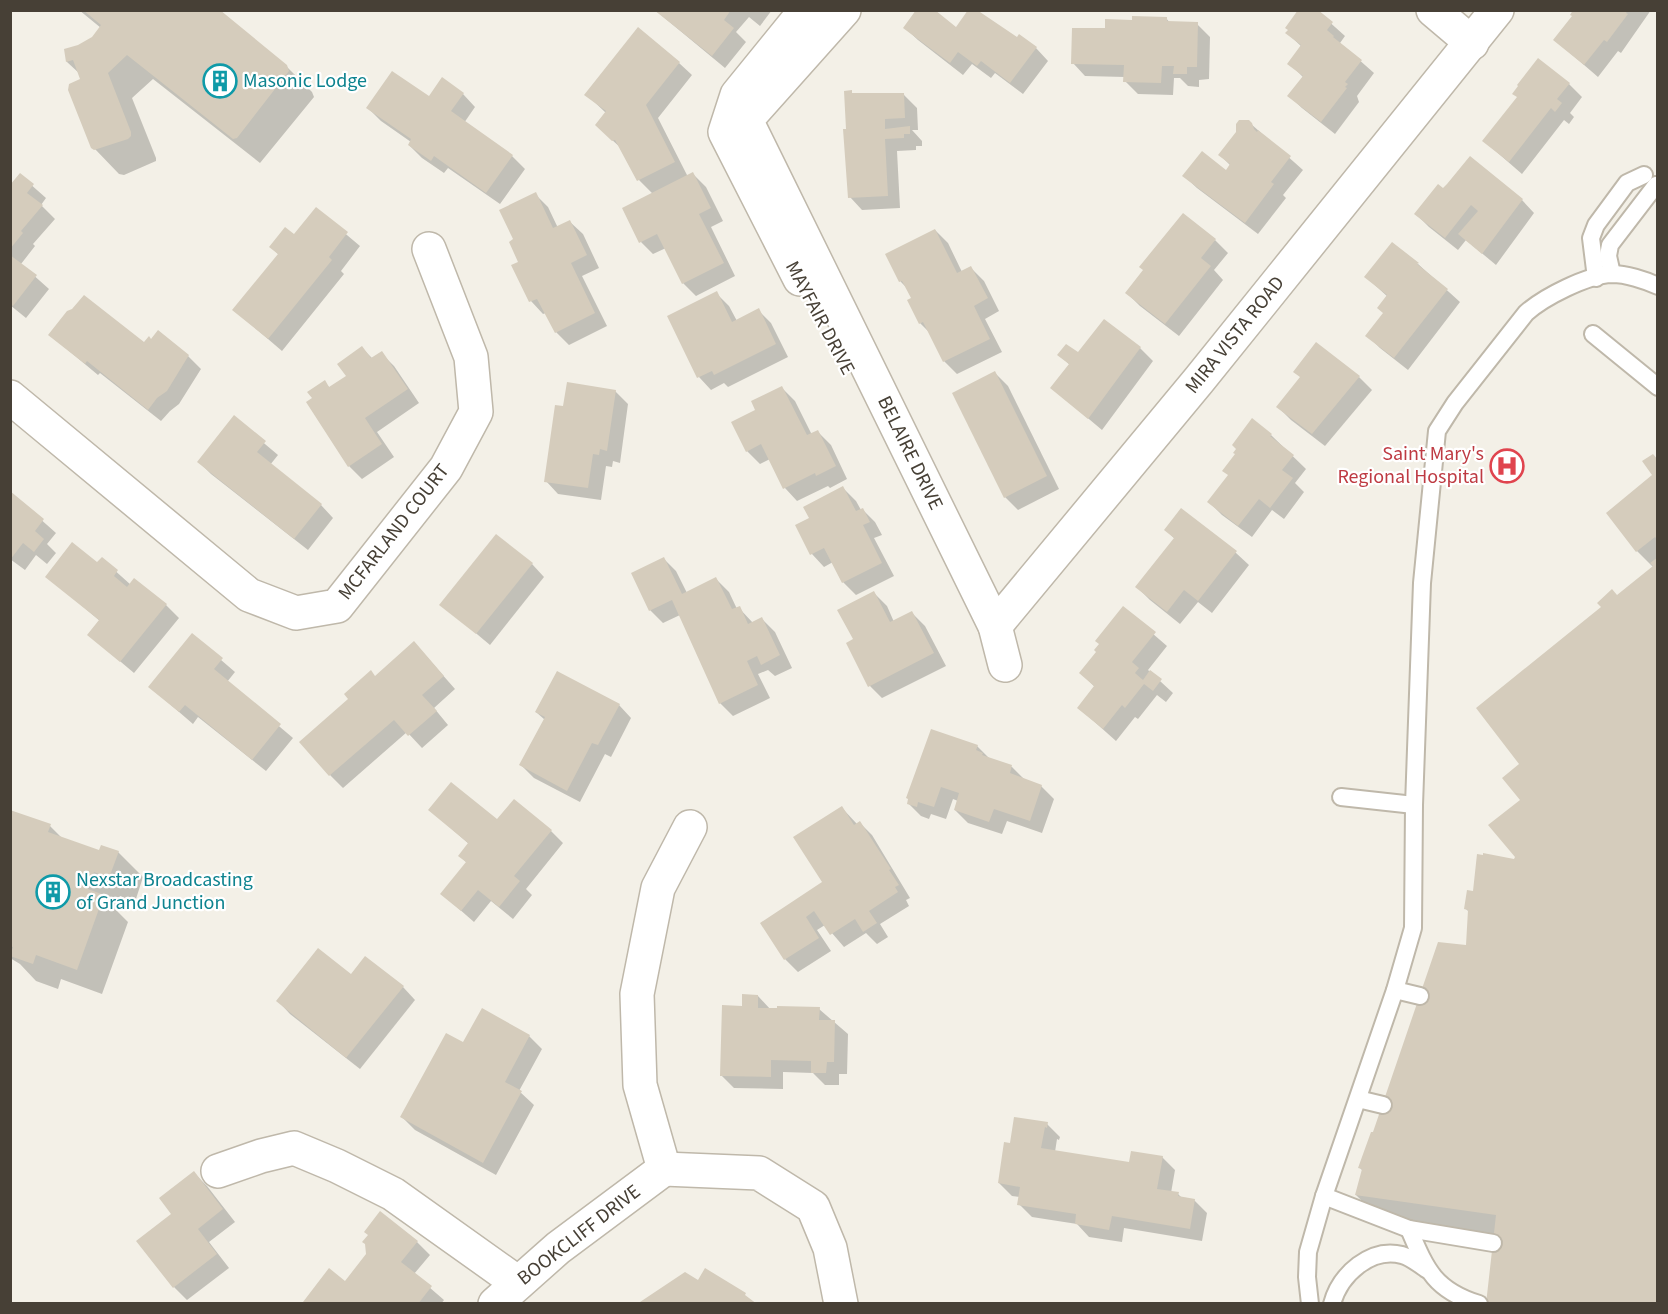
<svg xmlns="http://www.w3.org/2000/svg" width="1668" height="1314" font-family="'Source Sans 3',sans-serif">
	<rect width="100%" height="100%" fill="#f3f0e7"/>
	<!-- shadow -->
	<g fill="#0003">
		<polygon points="79,10 217,10 286,66 312,92 314,97 260,163 153,79 132,98 156,158 156,161 124,175 119,174 94,148 82,80 80,74 67,62 66,50 79,46 93,38 101,28"/>
		<polygon points="655,10 772,10 760,26 749,17 736,32 746,42 725,68"/>
		<polygon points="1316,10 1345,36 1340,43 1374,73 1357,96 1359,102 1335,134 1302,108 1289,96 1303,77 1289,63 1302,47 1287,33"/>
		<polygon points="1575,10 1651,10 1621,53 1618,51 1598,77 1555,40 1574,17"/>
		<polygon points="1166,18 1170,23 1197,24 1210,37 1209,79 1199,80 1199,87 1188,86 1180,78 1174,78 1173,95 1138,94 1125,81 1125,77 1085,76 1073,63 1106,30 1133,21"/>
		<polygon points="997,27 1036,48 1048,61 1023,94 995,73 991,78 972,64 963,75 918,40 905,28"/>
		<polygon points="1538,60 1569,84 1582,97 1570,113 1574,117 1569,124 1564,120 1522,174 1484,141 1518,97"/>
		<polygon points="679,63 692,75 658,118 688,177 693,174 706,187 723,221 711,227 735,276 696,296 683,283 666,248 653,254 641,242 653,194 639,180 622,149 610,138 606,113 586,94"/>
		<polygon points="851,92 854,95 904,95 917,108 918,130 912,130 922,141 922,146 916,146 916,150 897,151 900,208 862,210 850,197 847,131"/>
		<polygon points="463,94 475,107 464,123 512,156 525,169 500,204 448,168 444,173 422,158 409,145 411,142 381,121 368,108"/>
		<polygon points="1251,124 1303,170 1283,195 1286,198 1258,234 1197,188 1184,176 1226,172 1231,166 1220,155"/>
		<polygon points="20,175 46,198 41,205 55,219 33,244 35,246 21,264 49,289 26,318 10,305 10,188"/>
		<polygon points="1443,190 1522,200 1534,213 1496,265 1466,240 1458,250 1429,227 1416,214"/>
		<polygon points="535,194 548,207 558,228 570,222 583,234 599,268 582,276 607,326 569,345 556,332 546,313 543,314 531,301 515,240"/>
		<polygon points="316,209 360,246 341,271 344,274 282,351 234,310 279,255 271,247 294,236"/>
		<polygon points="935,230 948,243 962,272 971,268 984,281 999,311 985,319 1002,352 957,374 944,361 930,333 920,323 909,300 913,299 908,289 901,282 887,254"/>
		<polygon points="1215,240 1228,253 1214,270 1223,280 1179,336 1140,306 1127,293"/>
		<polygon points="1418,264 1460,302 1408,370 1380,348 1367,335 1384,314 1388,297 1366,277"/>
		<polygon points="716,293 729,306 737,321 758,310 771,323 788,357 728,387 724,383 711,390 699,377"/>
		<polygon points="1105,321 1140,348 1153,361 1102,430 1052,388 1070,365 1059,355 1078,354"/>
		<polygon points="50,335 144,345 188,356 201,369 179,404 170,411 161,421 100,373 98,375"/>
		<polygon points="362,348 373,359 381,353 394,366 419,403 377,432 394,457 362,479 349,466 314,399 324,382 330,388 348,376"/>
		<polygon points="995,373 1008,386 1059,489 1018,510 1005,497"/>
		<polygon points="1359,377 1372,390 1325,446 1291,420 1278,407"/>
		<polygon points="782,388 795,401 812,435 818,432 831,445 847,479 830,488 828,486 797,501 785,488 770,459 760,464 747,451 757,410"/>
		<polygon points="615,391 628,404 620,463 613,461 612,467 606,466 601,500 558,494 546,481"/>
		<polygon points="234,418 278,455 270,465 321,505 333,518 308,550 211,474 199,462"/>
		<polygon points="1271,435 1306,469 1295,483 1304,492 1284,519 1272,510 1252,537 1222,515 1209,502 1229,476 1237,454"/>
		<polygon points="1658,461 1658,1304 1495,1245 1392,1231 1356,1195 1363,1171 1360,1168 1374,1134 1467,947 1470,913 1466,909 1474,893 1516,861 1523,800 1521,765 1618,597 1654,568 1637,551 1608,513 1654,476"/>
		<polygon points="843,488 856,501 861,510 862,509 875,522 882,535 874,538 894,576 856,595 843,582 833,562 824,567 812,554 811,519"/>
		<polygon points="10,492 56,533 47,544 56,553 47,564 36,555 25,570 10,559"/>
		<polygon points="1181,510 1236,553 1249,565 1212,613 1198,602 1180,624 1150,600 1137,587 1175,539 1166,530"/>
		<polygon points="102,559 131,585 166,605 179,618 134,673 89,635 100,621 47,576 98,564"/>
		<polygon points="664,559 676,571 687,593 716,579 729,592 737,609 739,608 753,623 762,619 775,632 792,668 775,676 768,670 758,674 770,698 733,716 720,703 680,615 663,623 650,610"/>
		<polygon points="532,564 544,577 490,645 441,604"/>
		<polygon points="874,593 887,606 894,622 912,613 925,626 946,666 882,698 870,686 855,640"/>
		<polygon points="1123,608 1167,646 1148,670 1173,693 1166,702 1157,695 1138,719 1135,717 1116,741 1079,708 1095,687 1081,673 1098,652"/>
		<polygon points="192,635 235,672 227,682 293,738 266,771 198,717 193,724 150,687"/>
		<polygon points="426,656 455,689 434,708 448,725 422,748 407,732 343,788 330,775 350,699 376,677"/>
		<polygon points="619,705 631,718 611,757 605,754 580,802 534,778 521,765 545,720 536,712"/>
		<polygon points="977,746 990,759 1012,767 1025,780 1041,786 1054,799 1042,833 1007,821 1002,834 968,823 955,810 958,801 953,799 946,819 931,814 929,819 921,816 908,803"/>
		<polygon points="842,808 857,824 860,823 872,835 910,898 906,900 909,906 880,924 888,937 877,944 866,933 844,947 825,925 817,930 831,951 798,972 785,959 762,923 824,883"/>
		<polygon points="430,810 551,831 563,843 526,889 532,895 513,919 491,901 474,922 442,894 467,863 460,856 469,844"/>
		<polygon points="10,812 50,826 63,839 100,852 118,852 143,877 135,902 120,896 115,909 128,922 102,994 61,979 58,989 36,981 20,964 10,958"/>
		<polygon points="351,976 403,987 415,1000 360,1069 290,1014 278,1001"/>
		<polygon points="758,996 771,1010 819,1009 848,1034 847,1074 839,1074 839,1085 825,1085 813,1073 783,1072 783,1089 734,1088 721,1075 743,1007"/>
		<polygon points="529,1036 542,1049 519,1091 534,1105 496,1175 415,1130 402,1117 464,1044"/>
		<polygon points="1047,1124 1060,1137 1059,1140 1057,1139 1055,1152 1130,1164 1162,1157 1175,1170 1171,1193 1178,1194 1182,1198 1194,1200 1207,1213 1202,1241 1124,1228 1122,1242 1089,1237 1077,1224 1032,1217 1019,1204 1020,1197 1012,1196 999,1183 1011,1144"/>
		<polygon points="194,1173 207,1186 235,1222 209,1242 229,1268 187,1300 174,1287 138,1241 173,1214"/>
		<polygon points="417,1242 430,1255 414,1274 444,1300 441,1304 307,1304 345,1283 367,1255"/>
	</g>
	<!-- building -->
	<g fill="#d5ccbc">
		<polygon points="83,10 220,10 287,65 289,71 237,138 233,139 127,55 108,73 131,132 131,136 128,139 94,150 91,148 68,90 69,84 80,79 73,60 66,62 64,49 78,45 92,37 101,25"/>
		<polygon points="654,10 731,10 724,20 734,28 712,56"/>
		<polygon points="916,10 935,10 956,27 968,10 977,10 1017,37 1019,34 1037,47 1010,83 981,61 977,66 958,52 950,63 903,28"/>
		<polygon points="1298,10 1318,10 1333,22 1327,30 1334,36 1333,37 1362,60 1345,82 1348,84 1345,87 1347,88 1321,122 1287,96 1303,76 1287,64 1301,45 1285,33 1288,30 1285,28"/>
		<polygon points="1573,10 1628,10 1626,13 1628,14 1607,42 1604,40 1584,65 1553,40 1572,16 1570,15"/>
		<polygon points="1132,16 1167,17 1167,21 1198,22 1197,67 1187,67 1187,74 1173,74 1174,66 1162,66 1161,83 1123,82 1124,65 1071,64 1072,28 1105,28 1105,19 1132,20"/>
		<polygon points="638,27 680,62 646,105 675,162 637,181 615,140 612,141 595,125 606,111 584,95"/>
		<polygon points="1538,58 1570,83 1557,99 1562,103 1555,112 1551,108 1509,162 1482,141 1517,97 1512,94 1518,86 1517,85"/>
		<polygon points="392,71 429,96 442,77 464,93 451,111 513,155 486,193 434,156 431,161 408,145 411,139 366,108"/>
		<polygon points="852,90 852,93 904,93 905,118 885,119 885,129 910,126 910,134 904,134 904,138 885,139 888,196 848,198 843,129 846,129 844,91"/>
		<polygon points="1239,120 1249,120 1252,123 1254,129 1257,132 1258,130 1291,156 1271,182 1274,184 1245,223 1182,176 1202,151 1226,170 1230,164 1218,155 1236,132 1236,124"/>
		<polygon points="1470,156 1523,199 1482,254 1458,234 1478,211 1471,205 1445,238 1414,214 1438,184 1443,188 1447,184"/>
		<polygon points="693,172 711,208 699,214 724,263 682,284 657,234 639,243 622,208"/>
		<polygon points="20,173 34,184 27,193 43,205 21,231 23,233 10,249 10,185"/>
		<polygon points="536,192 553,228 570,220 587,255 571,263 595,313 555,333 537,299 529,302 511,265 518,262 509,242 513,239 499,210"/>
		<polygon points="316,207 348,232 329,257 332,260 268,339 232,310 278,254 269,247 285,227 294,234"/>
		<polygon points="1183,213 1216,239 1201,258 1211,266 1165,324 1125,293 1143,270 1139,267"/>
		<polygon points="935,229 957,273 971,266 988,298 974,306 990,339 943,362 923,322 919,324 907,300 911,298 902,281 899,282 885,254"/>
		<polygon points="1392,242 1419,263 1417,264 1448,289 1394,358 1365,336 1383,313 1377,308 1387,295 1364,277"/>
		<polygon points="10,255 37,275 13,306 10,304"/>
		<polygon points="717,291 732,322 759,308 776,344 714,375 712,371 697,378 667,316"/>
		<polygon points="84,295 144,342 149,336 151,339 158,330 189,355 167,391 157,398 148,410 87,361 85,364 48,335 67,311 72,309"/>
		<polygon points="1104,319 1141,347 1088,419 1050,388 1069,364 1057,355 1066,344 1078,352"/>
		<polygon points="1316,342 1360,376 1312,434 1276,407 1300,377 1293,372"/>
		<polygon points="362,346 371,358 382,351 408,389 365,418 382,444 348,467 306,402 312,398 307,392 325,380 329,387 346,376 337,364"/>
		<polygon points="995,371 1047,476 1004,498 952,393"/>
		<polygon points="567,382 616,390 607,451 600,449 599,455 593,454 588,488 544,482 555,405 563,406"/>
		<polygon points="782,386 807,435 818,430 836,466 816,476 815,473 783,489 761,444 746,452 731,422 755,410 751,401"/>
		<polygon points="234,415 266,441 257,452 322,504 294,539 197,462"/>
		<polygon points="1252,418 1272,434 1270,436 1294,455 1282,470 1293,478 1270,508 1259,499 1238,526 1207,502 1228,475 1222,471 1235,454 1233,453 1236,449 1232,445"/>
		<polygon points="1653,454 1658,460 1658,540 1655,537 1636,552 1606,513 1652,475 1642,461"/>
		<polygon points="843,486 856,511 863,508 870,522 863,525 882,563 842,583 824,548 810,555 795,525 809,518 803,507"/>
		<polygon points="10,491 44,519 35,531 44,539 34,552 23,543 10,560"/>
		<polygon points="1181,508 1237,551 1198,601 1184,590 1167,612 1135,587 1174,538 1164,530"/>
		<polygon points="496,534 533,563 476,634 439,605"/>
		<polygon points="72,542 97,562 102,557 118,570 114,576 127,587 134,578 167,604 120,662 87,635 99,620 45,577"/>
		<polygon points="664,557 682,594 716,577 732,609 740,606 748,624 762,617 780,655 761,665 757,656 747,661 758,685 719,704 672,600 649,611 631,573"/>
		<polygon points="1658,557 1658,1304 1486,1304 1496,1215 1355,1195 1362,1169 1358,1168 1371,1132 1373,1132 1438,942 1466,945 1468,910 1464,909 1467,890 1473,891 1477,854 1483,855 1483,853 1514,859 1515,857 1488,825 1520,800 1502,778 1519,764 1476,708 1601,607 1597,603 1612,589 1617,595 1653,566 1650,563"/>
		<polygon points="874,591 890,622 912,611 934,653 868,687 846,643 853,639 837,610"/>
		<polygon points="1123,606 1156,632 1132,662 1139,668 1135,673 1143,680 1150,670 1162,679 1153,691 1144,684 1125,708 1122,705 1103,729 1077,708 1094,686 1079,673 1096,652 1094,650 1099,644 1095,641"/>
		<polygon points="192,633 223,658 214,669 281,724 252,760 185,705 179,712 148,687"/>
		<polygon points="414,641 444,676 422,695 437,711 408,736 394,720 329,776 299,742 348,699 344,694 371,670 375,676"/>
		<polygon points="557,671 620,704 598,745 592,743 567,791 519,765 545,717 535,712"/>
		<polygon points="931,729 978,745 976,750 983,753 982,755 1012,765 1010,773 1042,785 1030,821 994,809 989,822 954,810 959,793 941,787 934,807 918,802 917,807 907,804 908,799 906,798"/>
		<polygon points="451,782 497,819 514,799 552,830 514,876 520,881 499,907 478,890 461,911 440,894 466,862 458,856 468,843 428,810"/>
		<polygon points="842,806 854,825 860,821 891,869 889,870 899,885 895,887 898,892 869,911 877,923 863,932 855,919 830,935 814,911 806,917 819,938 784,960 760,923 822,882 793,837"/>
		<polygon points="10,810 51,824 48,832 99,850 101,845 119,851 109,878 94,872 88,889 104,895 77,970 36,955 33,964 10,956 13,947 10,946"/>
		<polygon points="318,948 351,974 365,956 404,986 346,1058 276,1001"/>
		<polygon points="742,994 758,995 758,1008 777,1008 777,1006 820,1007 819,1020 835,1020 834,1062 827,1062 826,1073 811,1073 811,1061 771,1060 771,1077 720,1076 722,1005 742,1006"/>
		<polygon points="482,1008 530,1035 505,1082 522,1091 483,1163 400,1117 446,1033 463,1042"/>
		<polygon points="1014,1117 1048,1122 1047,1128 1045,1127 1041,1148 1129,1162 1131,1151 1163,1156 1157,1189 1179,1192 1178,1196 1195,1199 1190,1229 1112,1216 1109,1230 1075,1224 1076,1214 1017,1205 1020,1187 998,1183 1004,1142 1010,1143"/>
		<polygon points="194,1171 223,1209 198,1229 217,1254 173,1288 136,1241 171,1214 159,1198"/>
		<polygon points="380,1211 418,1241 401,1262 432,1286 418,1304 305,1304 303,1302 329,1268 345,1281 366,1254 365,1244 362,1242 368,1235 364,1232"/>
		<polygon points="705,1268 746,1293 745,1295 757,1304 641,1304 640,1302 685,1272 698,1280"/>
	</g>
	<g fill="none" stroke-linecap="round" stroke-linejoin="round">
		<defs>
			<g id="lane">
				<polyline points="1612,274 1608,256 1610,245 1656,185"/>
				<polyline points="1596,278 1591,238 1596,225 1627,183 1644,175"/>
				<polyline points="1593,334 1658,387"/>
				<polyline points="1341,797 1414,805"/>
				<polyline points="1395,990 1420,996"/>
				<polyline points="1358,1099 1383,1105"/>
				<polyline points="1324,1196 1409,1229 1493,1243"/>
				<path d="M1409 1229C1426 1269 1434 1290 1479 1304"/>
				<path d="M1310 1304 1307 1277 1308 1252 1324 1196 1395 990 1413 928 1414 805 1422 583 1437 431 1455 403 1526 313C1544 297 1587 275 1612 274 1626 274 1645 280 1658 286"/>
				<path d="M1332 1304C1340 1274 1371 1247 1402 1255 1410 1257 1419 1264 1426 1269"/>
			</g>
			<g id="street">
				<polyline points="844,10 746,120 995,626 1005,665"/>
				<polyline points="1433,10 1472,43"/>
				<polyline points="800,279 725,132 737,95 806,10"/>
				<polyline points="10,397 249,595 296,613 337,606 446,468 476,412 471,357 429,249"/>
				<polyline points="995,626 1199,380 1497,10"/>
				<polyline points="664,1169 640,1085 637,994 658,888 690,827"/>
				<polyline points="664,1169 759,1173 813,1207 830,1248 841,1304"/>
				<polyline points="218,1171 261,1156 294,1148 337,1166 393,1194 518,1283"/>
				<polyline points="495,1304 558,1248 664,1169"/>
			</g>
		</defs>
		<!-- lane casing -->
		<use href="#lane" stroke="#bfb8aa" stroke-width="20"/>
		<!-- street casing -->
		<use href="#street" stroke="#bfb8aa" stroke-width="36"/>
		<!-- lane -->
		<use href="#lane" stroke="#fff" stroke-width="16"/>
		<!-- street -->
		<use href="#street" stroke="#fff" stroke-width="33"/>
	</g>
	<!-- icons -->
	<defs>
		<symbol id="building-ring" viewBox="-11 -11 22 22"><circle r="9.5" fill="#fff" stroke="#0f9aa8" stroke-width="1.5"/><path d="M-4-6H4V6H1V3H-1V6H-4ZM-2.5-4.3h1.7v1.8h-1.7ZM.8-4.3h1.7v1.8H.8ZM-2.5-1h1.7V.8h-1.7ZM.8-1h1.7V.8H.8Z" fill="#0f9aa8"/></symbol>
		<symbol id="hospital-ring" viewBox="-11 -11 22 22"><circle r="9.5" fill="#fff" stroke="#e0444e" stroke-width="1.5"/><path d="M-5-5h3v3.5h4V-5h3V5h-3V1.5h-4V5h-3Z" fill="#e0444e"/></symbol>
	</defs>
	<g fill-rule="evenodd">
		<use href="#building-ring" x="201" y="62" width="38" height="38"/>
		<use href="#hospital-ring" x="1488" y="447" width="38" height="38"/>
		<use href="#building-ring" x="34" y="873" width="38" height="38"/>
	</g>
	<g text-anchor="middle" dominant-baseline="central" stroke-width="4.5" stroke-linejoin="round" paint-order="stroke">
		<!-- culture labels -->
		<g font-size="20" fill="#0d838f" stroke="#fff" text-anchor="start">
			<text x="243" y="81">Masonic Lodge</text>
			<text x="76" y="880">Nexstar Broadcasting<tspan x="76" dy="23">of Grand Junction</tspan></text>
		</g>
		<!-- street labels -->
		<g font-size="20" fill="#474036" stroke="#fff">
			<text transform="translate(820 318) rotate(62)">MAYFAIR DRIVE</text>
			<text transform="translate(1235 335) rotate(-51)">MIRA VISTA ROAD</text>
			<text transform="translate(910 453) rotate(64)">BELAIRE DRIVE</text>
			<text transform="translate(394 532) rotate(-52)">MCFARLAND COURT</text>
			<text transform="translate(579 1235) rotate(-38)">BOOKCLIFF DRIVE</text>
		</g>
		<!-- health labels -->
		<g font-size="20" fill="#be3a42" stroke="#fff" text-anchor="end">
			<text x="1484" y="454">Saint Mary's<tspan x="1484" dy="23">Regional Hospital</tspan></text>
		</g>
	</g>
	<!-- border -->
	<rect width="1668" height="1314" fill="none" stroke="#474036" stroke-width="24"/>
</svg>
